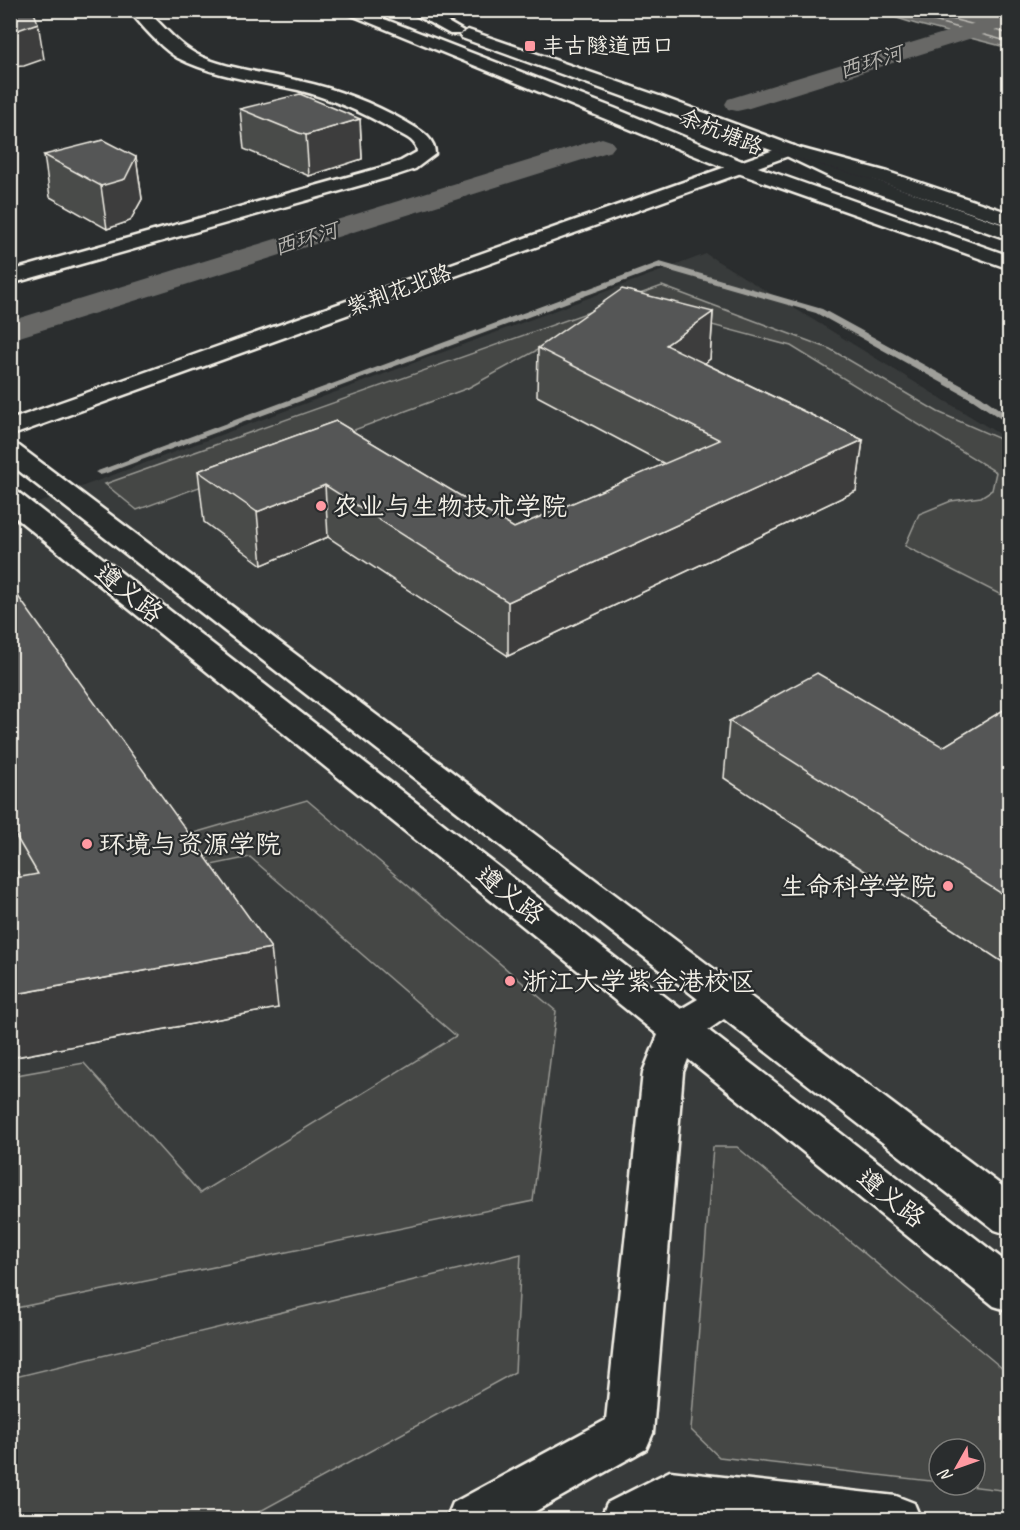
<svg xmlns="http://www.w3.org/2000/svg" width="1020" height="1530" font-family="Caveat,'LXGW WenKai TC',sans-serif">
	<rect width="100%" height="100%" fill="#2a2d2e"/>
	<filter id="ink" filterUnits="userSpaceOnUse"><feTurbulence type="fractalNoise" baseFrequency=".0167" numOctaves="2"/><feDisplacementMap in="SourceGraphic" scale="12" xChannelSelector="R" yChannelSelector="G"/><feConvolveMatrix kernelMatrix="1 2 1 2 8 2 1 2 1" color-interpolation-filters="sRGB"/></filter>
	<g filter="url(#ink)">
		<!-- built -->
		<path fill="#373a3a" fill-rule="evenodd" d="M706 254 1009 440V1519L11 1520V513ZM939 1449H975V1485H939Z"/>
		<!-- green -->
		<g fill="#444645" stroke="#9c9c96" stroke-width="1.5">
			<polygon points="662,286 830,349 938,412 998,438 1009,450 1009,599 905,546 919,514 951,501 981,497 992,490 996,472 791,346 645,307 559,338 468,388 137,510 105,484"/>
			<polygon points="307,800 556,1011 533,1201 11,1309 11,1076 84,1063 200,1193 456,1036 250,857 202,867 187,835"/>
			<polygon points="713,1147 737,1147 1009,1374 1009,1491 961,1485 975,1485 975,1449 939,1449 939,1482 719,1457 691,1430"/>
			<polygon points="521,1254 515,1372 246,1519 11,1519 11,1378"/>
		</g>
		<!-- water -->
		<polygon fill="#676866" stroke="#9f9f9a" stroke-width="1.5" points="875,11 1009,11 1009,48 916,24"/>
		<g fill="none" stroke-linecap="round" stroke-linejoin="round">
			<!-- shore -->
			<g stroke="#bcbab4" stroke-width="1.5">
				<polyline points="894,10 1010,42"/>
				<polyline points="917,10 1010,34"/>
			</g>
			<!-- stream -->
			<polygon fill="#9f9f9a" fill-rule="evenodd" points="660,262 822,309 981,396 1010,417 1010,425 973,400 816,313 660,268 104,474 100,475 95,472"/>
			<!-- canal -->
			<g fill="#676866" fill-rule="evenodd">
				<polygon points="1005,14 1010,15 1010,26 746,109 737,111 728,109 725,104 728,99"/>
				<polygon points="602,138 611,141 615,146 611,151 10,340 10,321"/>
			</g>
			<defs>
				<g id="minor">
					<path d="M129 10H146C165 27 178 46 202 57 233 70 267 73 300 81 337 89 373 103 406 122 419 130 435 137 435 154L415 169 397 175 10 284V271L383 167 401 161 417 152C417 140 404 136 395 131 365 113 332 99 298 90 258 81 215 77 178 58 162 49 141 25 129 10Z"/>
					<polygon points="10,443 19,446 1010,1192 1010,1235 995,1230 724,1019 708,1030 1010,1265 1010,1311 994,1306 688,1059 683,1072 653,1433 646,1449 520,1520 446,1520 453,1503 606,1420 643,1072 658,1035 10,513 10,491 19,493 681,1009 698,999 10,464"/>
					<polygon points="670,1471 896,1496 914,1503 921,1520 600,1520 607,1503"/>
				</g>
				<polygon id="secondary" points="788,145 794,146 797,150 794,154 10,436 10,420"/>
				<g id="primary">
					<polygon points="339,10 361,10 614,108 749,164 1010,256 1010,269 735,172"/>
					<polygon points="407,10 427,10 463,31 460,34 450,34"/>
					<polygon points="468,30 662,97 794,146 844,169 1010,227 1010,240 830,177 782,154 462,38 460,35"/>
				</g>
				<polygon id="trunk" points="788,145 888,172 1010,213 1010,226 874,180 782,154 779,150 782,146"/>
			</defs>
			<!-- minor casing -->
			<use href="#minor" stroke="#f4f1e8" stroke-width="5"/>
			<!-- secondary casing -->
			<use href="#secondary" stroke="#f4f1e8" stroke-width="5"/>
			<!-- primary casing -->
			<use href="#primary" stroke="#f4f1e8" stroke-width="5"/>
			<!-- trunk casing -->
			<use href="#trunk" stroke="#f4f1e8" stroke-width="5"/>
			<!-- minor -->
			<use href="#minor" fill="#2a2d2e" fill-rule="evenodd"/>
			<!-- secondary -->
			<use href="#secondary" fill="#2a2d2e" fill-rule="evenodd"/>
			<!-- primary -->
			<use href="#primary" fill="#2a2d2e" fill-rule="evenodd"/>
			<!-- trunk -->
			<use href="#trunk" fill="#2a2d2e" fill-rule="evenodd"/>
		</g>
		<!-- wall -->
		<g fill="#494b4a" stroke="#f4f1e8" stroke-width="1.5">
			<polygon points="240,109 360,119 362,159 309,176 302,173 244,149"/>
			<polygon points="44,155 136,157 142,199 130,221 107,229 50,197"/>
			<polygon points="713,312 710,359 704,363 863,440 856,491 508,656 328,537 262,565 204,522 198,471 336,421 514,528 665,464 537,396 538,348"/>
			<polygon points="10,593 278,1008 10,1058 10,879 20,877 10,860"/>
			<polygon points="1010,706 1010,967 724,778 729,721 943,747"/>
		</g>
		<!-- shaded-wall -->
		<g fill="#3c3d3c" stroke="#f4f1e8" stroke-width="1.5">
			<polygon points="38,23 44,59 24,66 10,67 10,31"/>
			<polygon points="360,119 362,159 309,176 306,135"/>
			<polygon points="136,157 142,199 130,221 107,229 101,186"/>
			<polygon points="713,312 710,359 663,393 666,345"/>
			<polygon points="863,440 856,491 508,656 508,602"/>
			<polygon points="325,485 328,537 262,565 257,512"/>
			<polygon points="271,948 278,1008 10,1058 10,995"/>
		</g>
		<!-- building -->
		<g fill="#555756" stroke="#f4f1e8" stroke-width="1.5">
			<polygon points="10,10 33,10 38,23 18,30 10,31"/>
			<polygon points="300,94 360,119 306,135 299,133 240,109"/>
			<polygon points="103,140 136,157 125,179 101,186 44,155"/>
			<polygon points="622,289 713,312 666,345 863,440 508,602 325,485 257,512 198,471 336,421 514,528 720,440 538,348"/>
			<polygon points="15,592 271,948 10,995 10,879 38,874 10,826 10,593"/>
			<polygon points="817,673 943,747 1010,706 1010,899 729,721"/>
		</g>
	</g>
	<!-- markers -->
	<g fill="#ff9aa2" stroke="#2a2d2e" stroke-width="2">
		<rect x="524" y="40" width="12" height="12" rx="3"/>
		<circle cx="321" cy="506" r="6"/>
		<circle cx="87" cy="844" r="6"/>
		<circle cx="948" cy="886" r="6"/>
		<circle cx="510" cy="981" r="6"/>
	</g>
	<g text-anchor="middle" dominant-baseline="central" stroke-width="4.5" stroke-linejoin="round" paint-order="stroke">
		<!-- far-poi labels -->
		<g font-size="22" fill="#f4f1e8" stroke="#2a2d2e" text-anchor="start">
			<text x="542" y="46">丰古隧道西口</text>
		</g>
		<!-- far-water labels -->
		<g font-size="22" font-style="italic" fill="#b5b3ae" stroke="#2a2d2e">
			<text transform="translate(871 62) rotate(-17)">西环河</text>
			<text transform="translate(306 239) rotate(-17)">西环河</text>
		</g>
		<!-- far-street labels -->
		<g font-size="22" fill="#f4f1e8" stroke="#2a2d2e">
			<text transform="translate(721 132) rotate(22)">余杭塘路</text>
			<text transform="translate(399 290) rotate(-20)">紫荆花北路</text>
		</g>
		<!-- poi labels -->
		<g font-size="26" fill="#f4f1e8" stroke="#2a2d2e" text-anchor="start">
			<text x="333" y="506">农业与生物技术学院</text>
			<text x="99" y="844">环境与资源学院</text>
			<text x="936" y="886" text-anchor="end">生命科学学院</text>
			<text x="522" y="981">浙江大学紫金港校区</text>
		</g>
		<!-- street labels -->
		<g font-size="26" fill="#f4f1e8" stroke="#2a2d2e">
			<text transform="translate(129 593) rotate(38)">遵义路</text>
			<text transform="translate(510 895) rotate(38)">遵义路</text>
			<text transform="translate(891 1198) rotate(38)">遵义路</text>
		</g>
	</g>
	<!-- margin -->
	<rect width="1020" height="1530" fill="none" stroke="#2a2d2e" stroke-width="36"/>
	<rect x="18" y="18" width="984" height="1494" fill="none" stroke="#f4f1e8" stroke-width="2" filter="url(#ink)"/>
	<!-- north arrow -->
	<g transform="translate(957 1467) rotate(230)"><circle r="28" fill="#2a2d2e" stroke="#7b7b78" stroke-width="1.5"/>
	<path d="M0-4.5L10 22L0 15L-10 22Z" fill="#ff9aa2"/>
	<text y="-9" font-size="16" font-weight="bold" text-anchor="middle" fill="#f4f1e8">N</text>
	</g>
</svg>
